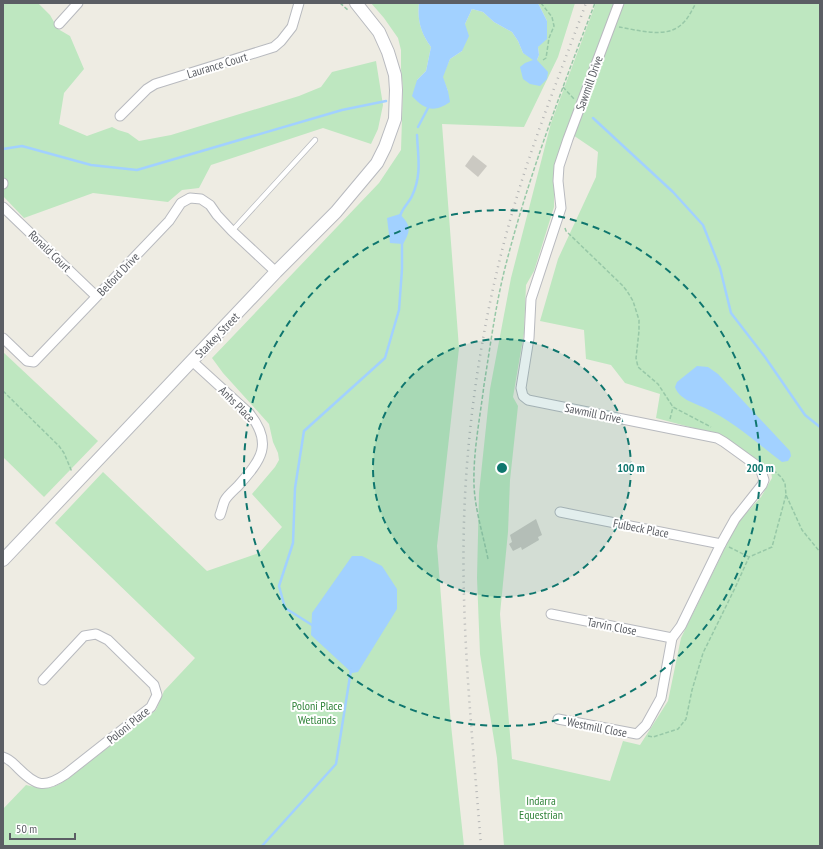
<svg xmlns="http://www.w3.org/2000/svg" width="823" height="849" font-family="'PT Sans Narrow',sans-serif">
	<rect width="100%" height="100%" fill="#eeece3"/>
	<!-- green -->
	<g fill="#bee7c0" fill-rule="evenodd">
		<polygon points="3,3 38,3 50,15 58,29 70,36 84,69 64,93 59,124 87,136 112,127 118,130 128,133 139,141 171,135 299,96 321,87 332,72 376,61 383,105 378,129 371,144 323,128 211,165 199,188 182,190 168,202 93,193 24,218 3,196"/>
		<path d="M371 3H419C417 20 421 33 431 47L426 71 417 80 448 91 442 77 450 59 462 51 465 24 472 9 483 12 494 22 512 32 518 41 523 53 537 60 539 55 538 47 547 21 538 3H575L558 57 524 127 442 124 459 348 437 546 451 725 464 846H3V809L26 785C46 790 52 790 69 778L156 710 164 691 195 658 55 523 103 472 207 571 259 553 282 527 252 494 275 467 279 460 278 453 273 442 269 424 223 373 212 358 379 183 401 150 403 88 401 69V50L398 38 384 18Z"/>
		<path d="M596 3H820V846H504L497 758 480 654 477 578 479 493 490 389 511 278 551 123ZM567 131 598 152 596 177 558 259 540 321 584 330 586 359 611 365 625 383 660 394 656 418 723 436 771 470 772 478 761 497 737 523 681 638 668 701 640 745 623 741 610 781 512 759 500 614 508 532 510 480 518 406 513 397 524 333 526 285 534 271 554 207V167Z"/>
		<polygon points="3,352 98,441 44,497 3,457"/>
	</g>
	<!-- water -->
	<g fill="#a2d1ff">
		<path d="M419 3H538L547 21V39L538 47 539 55 537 60 548 72 547 79 540 86 530 84 523 79 520 67 525 63 533 60 523 53 518 41 512 32 494 22 483 12 472 9 465 24 469 36 462 51 450 59 443 77 448 91 450 102C434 113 425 110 412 96L417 80 426 71 431 47C421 33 417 21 419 3Z"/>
		<path d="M400 214C411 226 411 230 403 244L390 243 387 218Z"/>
		<path d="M697 366 708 367 718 374 790 451 791 456 788 461 782 462C757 443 733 421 705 408 694 403 679 399 675 387L677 382Z"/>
		<polygon points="352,556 362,556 382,566 397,589 397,609 358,672 352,673 311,635 312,613"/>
	</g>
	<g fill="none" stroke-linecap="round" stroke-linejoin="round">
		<!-- stream -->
		<g stroke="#a2d1ff" stroke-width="2.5">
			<polyline points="593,118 673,192 703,225 720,268 731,313 765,357 805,415 820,427"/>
			<polyline points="418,127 429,106"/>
			<polyline points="3,149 22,146 91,165 137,170 342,110 386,101"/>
			<path d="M400 217C401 209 409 203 412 196 422 175 418 157 417 135"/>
			<polyline points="315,625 312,625 285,608 279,586 293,543 295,488 304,431 385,358 399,310 402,269 402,242"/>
			<polyline points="262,846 336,764 351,670"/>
		</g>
	</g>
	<!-- building -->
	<g fill="#cbc9c2">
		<polygon points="473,155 487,166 478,177 465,166"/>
		<polygon points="536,519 542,535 538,537 539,540 522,550 521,547 513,551 509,544 512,542 510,535"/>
	</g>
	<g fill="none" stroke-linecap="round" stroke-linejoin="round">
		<defs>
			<polyline id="service" points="232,231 315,140"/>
			<g id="minor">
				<polyline points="59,24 78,3"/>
				<polyline points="120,116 147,89 155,84 274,47 281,41 292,27 299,3"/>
				<polyline points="3,184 3,183"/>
				<polyline points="3,207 96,296"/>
				<polyline points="3,338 27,361 34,362 169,221 181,203 190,198 201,199 210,205 217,215 232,231 276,272"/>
				<path d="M192 361 249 413C274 444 261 460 238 486 234 490 228 495 225 500 223 504 222 510 220 515"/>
				<polyline points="560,512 721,544"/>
				<polyline points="551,614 672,638"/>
				<polyline points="558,719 637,734 646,725 661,698 672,638 681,626 721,544 735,519 762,485 764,480 760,468 724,442 717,438 528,400 523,396 521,388 529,338 531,299 561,208 558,181 559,166 568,139 619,3"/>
				<path d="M3 757C10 759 13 763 18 768 36 786 44 789 66 774L151 707 157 695 154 685 108 640 96 634 84 636 43 680"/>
			</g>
			<polyline id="tertiary" points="3,560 276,272 336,212 377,163 385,147 395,119 396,90 395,75 388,52 379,32 356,3"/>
		</defs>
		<!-- service casing -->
		<use href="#service" stroke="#b8babf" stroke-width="6"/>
		<!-- minor casing -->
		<use href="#minor" stroke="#b8babf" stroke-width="11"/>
		<!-- tertiary casing -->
		<use href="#tertiary" stroke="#b8babf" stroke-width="14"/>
		<!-- path -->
		<g stroke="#97c8a7" stroke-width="1.5" stroke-dasharray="4 2" stroke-linecap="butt">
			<polyline points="340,3 348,10"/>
			<polyline points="541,3 552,17 554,26 549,38 546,58 543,60"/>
			<path d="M619 27C638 30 667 39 682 24 688 19 692 10 696 3"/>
			<polyline points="563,87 574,99"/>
			<polyline points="565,228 566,231 622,285 627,291 633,301 639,320 639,331 636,358 638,367 658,384 673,407 711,427"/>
			<polyline points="3,391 59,446 64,453 72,472"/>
			<polyline points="670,419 673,407"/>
			<polyline points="769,466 781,477 785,483 786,495 802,530 820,552"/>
			<polyline points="729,547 749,557"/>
			<path d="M488 559C483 534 475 510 474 485 473 452 480 418 484 385 490 348 495 309 504 272 527 180 561 91 595 3"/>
			<polyline points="648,736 653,737 678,729 686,719 692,690 703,653 735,588 749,557 772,547 786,495"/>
		</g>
		<!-- service -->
		<use href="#service" stroke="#fff" stroke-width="4.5"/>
		<!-- minor -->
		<use href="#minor" stroke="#fff" stroke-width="9"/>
		<!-- tertiary -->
		<use href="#tertiary" stroke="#fff" stroke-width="12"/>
		<!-- rail -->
		<path stroke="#b4b5b5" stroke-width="2.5" stroke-dasharray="1 5" stroke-linecap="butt" d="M481 846C472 730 459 613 465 496 470 397 487 298 515 203 535 135 562 69 586 3"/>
	</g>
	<!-- distance rings -->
	<circle cx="502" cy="468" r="129" fill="#0f766e" fill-opacity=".12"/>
	<g fill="none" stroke="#0f766e" stroke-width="2" stroke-dasharray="7 5">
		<circle cx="502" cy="468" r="129"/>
		<circle cx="502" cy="468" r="258"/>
	</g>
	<g text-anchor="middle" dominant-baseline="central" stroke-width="4" stroke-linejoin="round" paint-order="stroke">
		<!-- street labels -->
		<g font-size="12" fill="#5b5e64" stroke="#fff">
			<text transform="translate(217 65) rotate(-17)">Laurance Court</text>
			<text transform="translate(589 83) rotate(-70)">Sawmill Drive</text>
			<text transform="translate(50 251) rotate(44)">Ronald Court</text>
			<text transform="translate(118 274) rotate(-46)">Belford Drive</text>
			<text transform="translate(217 335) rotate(-46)">Starkey Street</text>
			<text transform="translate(237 404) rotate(45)">Anhs Place</text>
			<text transform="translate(593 413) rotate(12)">Sawmill Drive</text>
			<text transform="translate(641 528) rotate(11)">Fulbeck Place</text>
			<text transform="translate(612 626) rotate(11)">Tarvin Close</text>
			<text transform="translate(128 725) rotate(-39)">Poloni Place</text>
			<text transform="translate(597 727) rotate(11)">Westmill Close</text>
		</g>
		<!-- park labels -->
		<g font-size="12" fill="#31843a" stroke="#fff">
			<text x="317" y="705">Poloni Place<tspan x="317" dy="14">Wetlands</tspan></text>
			<text x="541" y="800">Indarra<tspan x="541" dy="14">Equestrian</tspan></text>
		</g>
	</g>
	<circle cx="502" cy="468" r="6" fill="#0f766e" stroke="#fff" stroke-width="2"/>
	<g font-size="12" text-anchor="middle" font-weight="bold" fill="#0f766e" stroke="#fff" stroke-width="4" stroke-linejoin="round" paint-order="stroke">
		<text x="631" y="472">100 m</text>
		<text x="760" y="472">200 m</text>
	</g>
	<!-- border -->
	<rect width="823" height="849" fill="none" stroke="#5b5e64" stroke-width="8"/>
	<!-- scale -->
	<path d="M10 833v6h65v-6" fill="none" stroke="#5b5e64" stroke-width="2"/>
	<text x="16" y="833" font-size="12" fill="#5b5e64" stroke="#ffffff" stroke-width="3" paint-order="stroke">50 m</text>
</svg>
